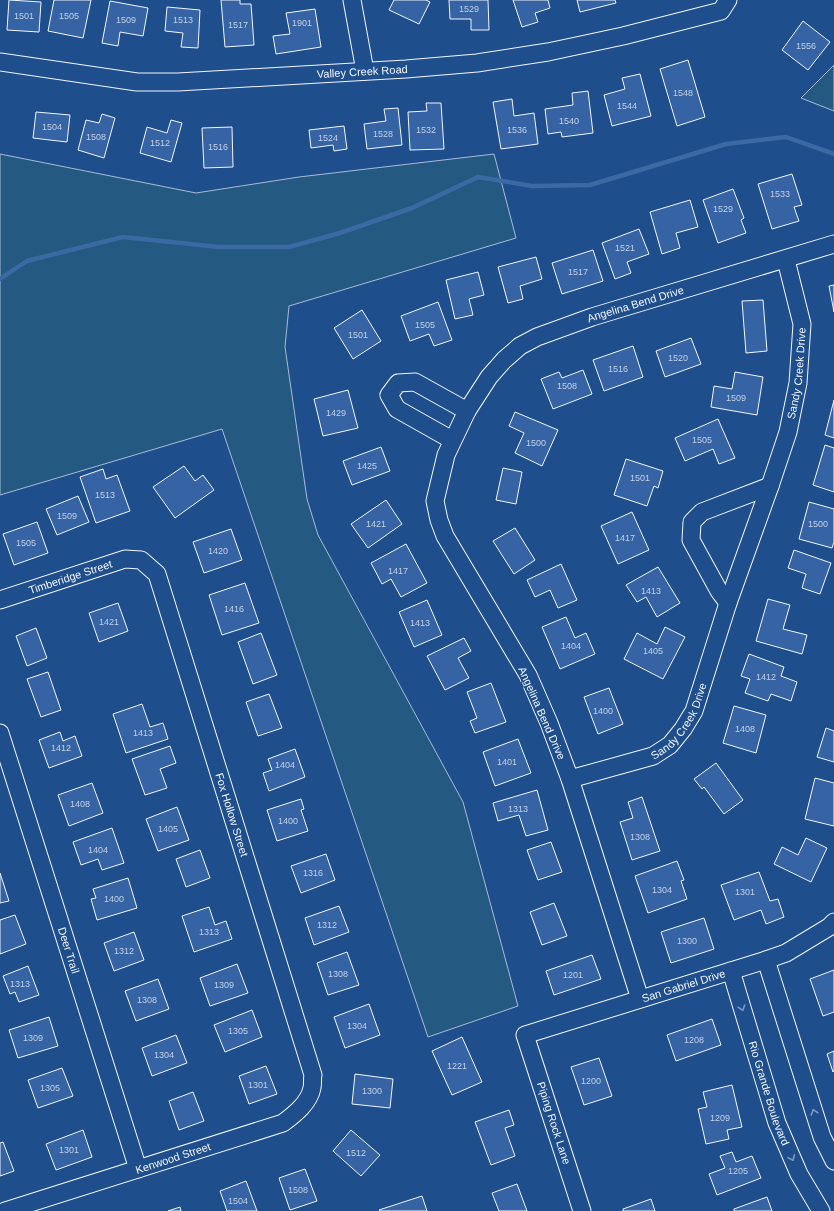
<svg xmlns="http://www.w3.org/2000/svg" width="834" height="1211" font-family="Arial,sans-serif">
	<rect width="100%" height="100%" fill="#1f4e8c"/>
	<!-- green -->
	<g fill="#245a82" stroke="#a8bbd7">
		<polygon points="834,65 834,111 801,98"/>
		<polygon points="0,154 196,193 299,177 494,154 516,238 289,306 285,347 307,499 318,535 463,802 518,1006 428,1037 222,429 0,495"/>
	</g>
	<g fill="none" stroke-linecap="round" stroke-linejoin="round">
		<!-- stream -->
		<polyline stroke="#3b69a3" stroke-width="4.5" points="0,279 27,261 123,237 219,247 289,247 340,233 412,208 478,177 532,186 590,185 726,144 786,137 834,154"/>
	</g>
	<!-- building -->
	<g fill="#3563a3" stroke="#f2f6ff">
		<polygon points="9,0 41,2 39,32 7,30"/>
		<polygon points="54,0 91,0 83,38 48,31"/>
		<polygon points="221,0 240,0 240,4 251,4 254,45 225,47"/>
		<polygon points="394,0 426,0 430,2 419,24 389,10"/>
		<polygon points="449,0 488,0 489,30 471,30 471,19 450,19"/>
		<polygon points="513,0 548,0 550,8 535,13 538,22 522,27"/>
		<polygon points="577,0 615,0 616,3 580,12"/>
		<polygon points="110,1 148,8 143,36 120,32 118,46 102,43"/>
		<polygon points="167,7 200,10 198,48 181,47 183,33 165,31"/>
		<polygon points="315,9 321,47 276,54 273,36 290,34 286,13"/>
		<polygon points="803,21 830,42 808,70 782,50"/>
		<polygon points="688,60 705,117 677,126 660,69"/>
		<polygon points="640,74 651,116 612,126 604,95 625,89 622,78"/>
		<polygon points="588,91 593,133 562,137 561,132 548,134 545,109 573,105 572,93"/>
		<polygon points="512,99 514,116 534,113 538,144 501,149 493,102"/>
		<polygon points="426,103 441,103 444,149 410,150 408,112 427,111"/>
		<polygon points="398,108 402,145 367,149 364,124 386,121 384,109"/>
		<polygon points="36,112 70,115 67,142 33,138"/>
		<polygon points="102,114 115,118 104,158 78,150 86,120 99,123"/>
		<polygon points="171,120 182,123 171,162 140,153 147,127 167,133"/>
		<polygon points="344,126 347,149 334,151 333,145 311,148 309,130"/>
		<polygon points="232,127 233,167 204,168 202,128"/>
		<polygon points="792,174 802,205 794,207 799,221 772,229 758,184"/>
		<polygon points="733,189 744,218 741,220 746,233 718,243 703,200"/>
		<polygon points="690,200 698,227 676,233 680,248 662,254 650,212"/>
		<polygon points="639,229 649,254 627,262 631,273 615,279 602,243"/>
		<polygon points="593,250 603,281 562,294 552,263"/>
		<polygon points="536,257 542,279 520,286 523,299 508,303 498,267"/>
		<polygon points="478,272 484,295 469,299 473,315 455,319 446,280"/>
		<polygon points="834,285 834,312 829,286"/>
		<polygon points="763,300 767,351 746,353 742,301"/>
		<polygon points="438,302 452,340 434,346 429,334 410,341 401,316"/>
		<polygon points="362,310 381,341 353,359 334,328"/>
		<polygon points="691,338 701,364 665,377 656,351"/>
		<polygon points="633,346 643,377 604,391 593,360"/>
		<polygon points="583,370 592,394 553,409 541,379 559,372 562,378"/>
		<polygon points="735,372 763,377 757,415 711,407 714,386 732,389"/>
		<polygon points="348,390 358,428 323,436 314,399"/>
		<polygon points="834,400 834,438 825,435"/>
		<polygon points="515,412 558,430 542,466 515,453 524,433 509,426"/>
		<polygon points="718,419 735,458 719,464 713,449 685,461 675,438"/>
		<polygon points="825,445 834,448 834,492 813,485"/>
		<polygon points="381,447 390,471 352,485 343,461"/>
		<polygon points="626,459 663,471 658,488 654,486 647,506 614,495"/>
		<polygon points="184,466 195,481 203,475 214,490 175,518 153,487"/>
		<polygon points="503,468 522,472 516,504 496,500"/>
		<polygon points="103,469 106,479 117,475 130,511 96,523 80,477"/>
		<polygon points="78,496 89,522 57,535 46,509"/>
		<polygon points="386,500 402,524 368,548 351,524"/>
		<polygon points="809,502 834,509 834,542 832,548 799,539"/>
		<polygon points="632,512 649,550 618,564 601,526"/>
		<polygon points="37,522 48,553 14,565 3,534"/>
		<polygon points="515,528 535,560 514,574 493,541"/>
		<polygon points="231,529 242,560 204,573 193,542"/>
		<polygon points="406,544 427,583 401,597 391,579 382,584 371,563"/>
		<polygon points="794,550 831,563 820,594 802,588 806,574 788,568"/>
		<polygon points="561,564 577,600 558,608 550,590 535,597 527,580"/>
		<polygon points="658,567 680,603 657,617 646,597 637,602 626,585"/>
		<polygon points="245,583 259,623 222,635 209,595"/>
		<polygon points="768,599 790,605 783,629 807,635 802,654 756,641"/>
		<polygon points="427,600 442,635 414,647 399,612"/>
		<polygon points="118,603 128,631 99,642 89,613"/>
		<polygon points="566,617 575,638 586,633 595,654 560,669 542,627"/>
		<polygon points="665,627 685,637 663,679 624,659 637,633 657,644"/>
		<polygon points="36,628 47,658 27,666 16,636"/>
		<polygon points="261,633 277,675 253,684 238,642"/>
		<polygon points="464,638 471,651 458,658 469,678 445,690 427,656"/>
		<polygon points="749,654 784,667 781,676 797,682 791,701 771,694 768,701 745,693 750,679 741,676"/>
		<polygon points="48,672 61,710 41,717 27,679"/>
		<polygon points="491,683 506,722 475,733 470,721 477,718 467,692"/>
		<polygon points="609,688 623,724 598,734 584,697"/>
		<polygon points="269,694 282,728 258,736 246,702"/>
		<polygon points="142,704 150,727 163,723 168,739 126,753 113,714"/>
		<polygon points="734,706 766,715 756,753 723,743"/>
		<polygon points="826,728 834,731 834,762 817,757"/>
		<polygon points="60,732 63,741 75,736 82,756 49,768 39,740"/>
		<polygon points="518,739 531,773 495,786 483,752"/>
		<polygon points="170,746 176,763 160,769 167,788 145,795 132,759"/>
		<polygon points="295,749 305,777 269,791 263,773 272,770 268,759"/>
		<polygon points="716,763 743,800 724,814 704,787 702,789 694,779"/>
		<polygon points="815,778 834,783 834,826 805,819"/>
		<polygon points="92,783 103,813 69,826 58,795"/>
		<polygon points="537,790 548,830 526,836 519,815 498,821 493,803"/>
		<polygon points="642,797 660,851 632,860 620,822 633,818 628,802"/>
		<polygon points="301,799 304,809 301,810 308,831 277,841 267,810"/>
		<polygon points="177,807 189,840 158,851 146,819"/>
		<polygon points="112,828 124,863 102,870 98,859 81,865 73,842"/>
		<polygon points="806,838 827,848 811,882 774,864 782,847 798,855"/>
		<polygon points="551,842 562,872 538,880 527,850"/>
		<polygon points="200,850 210,878 186,887 176,859"/>
		<polygon points="326,854 335,880 301,893 291,866"/>
		<polygon points="677,861 684,880 681,881 687,899 648,913 635,876"/>
		<polygon points="759,872 770,901 778,899 784,917 766,924 761,910 734,920 721,885"/>
		<polygon points="0,873 9,901 0,903"/>
		<polygon points="128,878 137,908 97,920 91,899 96,898 93,889"/>
		<polygon points="554,903 567,936 542,945 530,912"/>
		<polygon points="339,906 349,932 314,945 305,918"/>
		<polygon points="209,907 215,925 226,921 232,939 194,952 182,916"/>
		<polygon points="15,915 26,944 0,954 0,920"/>
		<polygon points="704,918 714,949 671,963 661,932"/>
		<polygon points="134,932 144,960 114,971 104,943"/>
		<polygon points="347,952 359,985 328,995 317,963"/>
		<polygon points="592,955 601,979 554,995 546,971"/>
		<polygon points="237,964 248,993 210,1006 200,978"/>
		<polygon points="28,966 39,995 19,1002 15,992 10,994 3,976"/>
		<polygon points="834,970 834,1012 823,1016 810,979"/>
		<polygon points="158,979 169,1009 136,1021 125,991"/>
		<polygon points="369,1004 380,1035 345,1048 334,1017"/>
		<polygon points="252,1010 262,1037 225,1052 214,1025"/>
		<polygon points="49,1017 58,1046 18,1058 9,1030"/>
		<polygon points="712,1019 721,1045 676,1061 667,1035"/>
		<polygon points="176,1035 187,1063 152,1076 142,1048"/>
		<polygon points="462,1037 482,1082 452,1095 432,1051"/>
		<polygon points="834,1051 834,1071 833,1072 827,1054"/>
		<polygon points="599,1058 612,1096 584,1105 571,1067"/>
		<polygon points="266,1066 277,1094 249,1104 239,1076"/>
		<polygon points="62,1068 73,1096 38,1108 28,1080"/>
		<polygon points="355,1074 393,1079 390,1108 352,1104"/>
		<polygon points="732,1085 742,1127 727,1130 729,1139 706,1144 698,1109 707,1107 703,1092"/>
		<polygon points="193,1092 204,1121 179,1130 169,1101"/>
		<polygon points="509,1110 514,1125 505,1128 515,1156 491,1165 475,1122"/>
		<polygon points="83,1130 92,1157 56,1170 46,1144"/>
		<polygon points="351,1130 380,1155 361,1176 333,1151"/>
		<polygon points="3,1142 14,1171 0,1176 0,1143"/>
		<polygon points="732,1152 736,1162 752,1156 761,1178 717,1195 709,1174 725,1168 720,1156"/>
		<polygon points="305,1169 317,1201 290,1210 279,1178"/>
		<polygon points="246,1181 257,1211 227,1211 220,1191"/>
		<polygon points="517,1184 527,1211 499,1211 492,1193"/>
		<polygon points="422,1196 427,1211 380,1211 379,1210"/>
		<polygon points="767,1197 772,1211 734,1211 734,1209"/>
		<polygon points="651,1199 655,1211 623,1211 623,1209"/>
		<polygon points="180,1207 181,1211 168,1211"/>
	</g>
	<g fill="none" stroke-linecap="round" stroke-linejoin="round">
		<defs>
			<g id="minor">
				<polyline points="352,0 365,71"/>
				<path id="s1" d="M0 62 137 82H178L406 69 477 63 548 52 623 36 721 11 728 0"/>
				<polyline points="452,440 397,409 389,395 398,383 415,382 467,411"/>
				<path id="s2" d="M0 600 125 559 141 560 157 574 313 1075C312 1079 313 1084 312 1088 309 1103 295 1114 283 1123L5 1211"/>
				<polyline points="728,603 719,591 691,540 692,522 702,512 770,486"/>
				<path id="s3" d="M0 733 138 1169"/>
				<path id="s4" d="M570 779 653 756 670 745 683 729 694 711 728 603 770 486 788 432 798 383 802 324 786 260"/>
				<polyline points="766,960 822,1137 834,1161"/>
				<path id="s5" d="M731 971 777 1123 799 1174 821 1211"/>
				<path id="s6" d="M640 999 570 779 549 723 528 675 445 536 439 520 435 501 446 455 467 411 489 377 504 360 520 346 537 337 592 317 834 244"/>
				<path id="s7" d="M582 1211 525 1035 766 960 786 953 829 927 834 922"/>
			</g>
		</defs>
		<!-- minor casing -->
		<use href="#minor" stroke="#f2f6ff" stroke-width="19"/>
		<!-- minor -->
		<use href="#minor" stroke="#1f4e8c" stroke-width="17"/>
	</g>
	<!-- one-way arrows -->
	<defs><path id="oneway-chevron" d="M-2-3.5L2.5 0L-2 3.5" fill="none" stroke-width="1.6" stroke-linecap="round" stroke-linejoin="round"/></defs>
	<g stroke="#7e9ac0">
		<use href="#oneway-chevron" transform="translate(742 1008) rotate(73)"/>
		<use href="#oneway-chevron" transform="translate(814 1112) rotate(-107)"/>
		<use href="#oneway-chevron" transform="translate(792 1158) rotate(66)"/>
	</g>
	<g text-anchor="middle" dominant-baseline="central" stroke-width="3" stroke-linejoin="round" paint-order="stroke">
		<!-- number labels -->
		<g font-size="9" fill="#c3d1e8">
			<text x="469" y="9">1529</text>
			<text x="24" y="16">1501</text>
			<text x="69" y="16">1505</text>
			<text x="126" y="20">1509</text>
			<text x="183" y="20">1513</text>
			<text x="302" y="23">1901</text>
			<text x="238" y="25">1517</text>
			<text x="806" y="46">1556</text>
			<text x="683" y="93">1548</text>
			<text x="627" y="106">1544</text>
			<text x="569" y="121">1540</text>
			<text x="52" y="127">1504</text>
			<text x="426" y="130">1532</text>
			<text x="517" y="130">1536</text>
			<text x="383" y="134">1528</text>
			<text x="96" y="137">1508</text>
			<text x="328" y="138">1524</text>
			<text x="160" y="143">1512</text>
			<text x="218" y="147">1516</text>
			<text x="780" y="194">1533</text>
			<text x="723" y="209">1529</text>
			<text x="625" y="248">1521</text>
			<text x="578" y="272">1517</text>
			<text x="425" y="325">1505</text>
			<text x="358" y="335">1501</text>
			<text x="678" y="358">1520</text>
			<text x="618" y="369">1516</text>
			<text x="567" y="386">1508</text>
			<text x="736" y="398">1509</text>
			<text x="336" y="413">1429</text>
			<text x="702" y="440">1505</text>
			<text x="536" y="443">1500</text>
			<text x="367" y="466">1425</text>
			<text x="640" y="478">1501</text>
			<text x="105" y="495">1513</text>
			<text x="67" y="516">1509</text>
			<text x="376" y="524">1421</text>
			<text x="818" y="524">1500</text>
			<text x="625" y="538">1417</text>
			<text x="26" y="543">1505</text>
			<text x="218" y="551">1420</text>
			<text x="398" y="571">1417</text>
			<text x="651" y="591">1413</text>
			<text x="234" y="609">1416</text>
			<text x="109" y="622">1421</text>
			<text x="420" y="623">1413</text>
			<text x="571" y="646">1404</text>
			<text x="653" y="651">1405</text>
			<text x="766" y="677">1412</text>
			<text x="603" y="711">1400</text>
			<text x="745" y="729">1408</text>
			<text x="143" y="733">1413</text>
			<text x="61" y="748">1412</text>
			<text x="507" y="762">1401</text>
			<text x="285" y="765">1404</text>
			<text x="80" y="804">1408</text>
			<text x="518" y="809">1313</text>
			<text x="288" y="821">1400</text>
			<text x="168" y="829">1405</text>
			<text x="640" y="837">1308</text>
			<text x="98" y="850">1404</text>
			<text x="313" y="873">1316</text>
			<text x="662" y="890">1304</text>
			<text x="745" y="892">1301</text>
			<text x="114" y="899">1400</text>
			<text x="327" y="925">1312</text>
			<text x="209" y="932">1313</text>
			<text x="687" y="941">1300</text>
			<text x="124" y="951">1312</text>
			<text x="338" y="974">1308</text>
			<text x="573" y="975">1201</text>
			<text x="20" y="984">1313</text>
			<text x="224" y="985">1309</text>
			<text x="147" y="1000">1308</text>
			<text x="357" y="1026">1304</text>
			<text x="238" y="1031">1305</text>
			<text x="33" y="1038">1309</text>
			<text x="694" y="1040">1208</text>
			<text x="164" y="1055">1304</text>
			<text x="457" y="1066">1221</text>
			<text x="591" y="1081">1200</text>
			<text x="258" y="1085">1301</text>
			<text x="50" y="1088">1305</text>
			<text x="372" y="1091">1300</text>
			<text x="720" y="1118">1209</text>
			<text x="69" y="1150">1301</text>
			<text x="356" y="1153">1512</text>
			<text x="738" y="1171">1205</text>
			<text x="298" y="1190">1508</text>
			<text x="238" y="1201">1504</text>
		</g>
		<!-- street labels -->
		<g font-size="11" fill="#f2f6ff" stroke="#1f4e8c">
			<text stroke="none"><textPath href="#s1" startOffset="364">Valley Creek Road</textPath></text>
			<text stroke="none"><textPath href="#s6" startOffset="845">Angelina Bend Drive</textPath></text>
			<text stroke="none"><textPath href="#s4" startOffset="502">Sandy Creek Drive</textPath></text>
			<text stroke="none"><textPath href="#s2" startOffset="74">Timberidge Street</textPath></text>
			<text transform="translate(542 713) rotate(66)">Angelina Bend Drive</text>
			<text stroke="none"><textPath href="#s4" startOffset="131">Sandy Creek Drive</textPath></text>
			<text stroke="none"><textPath href="#s2" startOffset="421">Fox Hollow Street</textPath></text>
			<text stroke="none"><textPath href="#s3" startOffset="228">Deer Trail</textPath></text>
			<text stroke="none"><textPath href="#s7" startOffset="351">San Gabriel Drive</textPath></text>
			<text stroke="none"><textPath href="#s5" startOffset="128">Rio Grande Boulevard</textPath></text>
			<text transform="translate(554 1123) rotate(72)">Piping Rock Lane</text>
			<text transform="translate(173 1158) rotate(-18)">Kenwood Street</text>
		</g>
	</g>
</svg>
